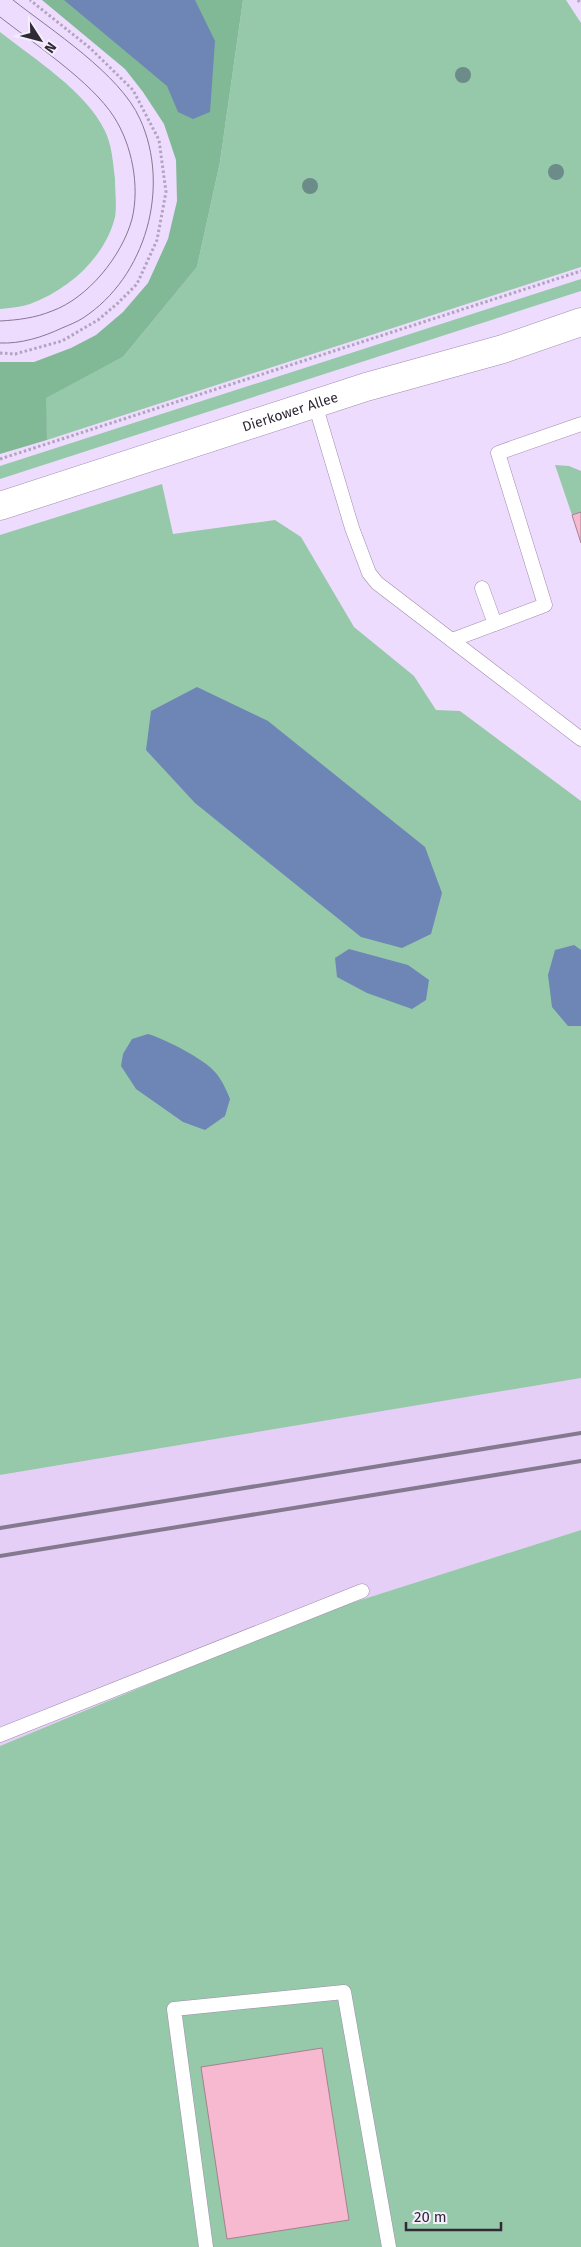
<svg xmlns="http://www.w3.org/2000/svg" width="581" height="2247" font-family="'Fira Sans',sans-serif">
	<rect width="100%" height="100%" fill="#eedcfe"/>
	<!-- built -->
	<polygon fill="#e5cff7" points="581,1378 581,1530 320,1613 0,1746 0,1475"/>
	<!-- green -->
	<g fill="#96c9a9">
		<polygon points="243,0 566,0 581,23 581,267 47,440 45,398 123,357 197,267 220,162"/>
		<path d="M0 32C34 59 86 91 105 131 112 145 113 163 115 179 115 191 117 206 115 217 105 258 68 290 30 304 21 307 10 308 0 309Z"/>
		<polygon points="581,279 581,291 0,479 0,466"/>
		<polygon points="555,465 569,466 581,471 581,512 572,515"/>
		<polygon points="162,484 173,534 275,520 301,537 354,627 414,676 436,710 460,711 581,801 581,1378 0,1475 0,535"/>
		<polygon points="581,1530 581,2247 0,2247 0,1746 320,1613"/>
	</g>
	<!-- forest -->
	<polygon fill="#81b997" points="42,0 243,0 220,162 197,267 123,357 46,398 47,440 0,454 0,362 34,362 71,348 96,335 123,312 148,283 168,239 177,201 176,160 164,124 143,92 125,69"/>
	<!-- water -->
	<g fill="#6d86b5">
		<polygon points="64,0 195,0 215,41 210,112 193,119 178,112 167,86"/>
		<polygon points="197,687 268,721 425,847 442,893 431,934 402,948 361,937 195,803 146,750 151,711"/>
		<polygon points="574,945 581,950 581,1026 568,1026 552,1007 548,975 555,950"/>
		<polygon points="349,949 408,965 429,980 426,1000 412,1009 367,993 337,977 335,958"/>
		<path d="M148 1034C165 1039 204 1059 215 1072 222 1080 226 1089 230 1099L225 1116 205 1130 183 1122 136 1089 121 1066 123 1054 132 1039Z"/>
	</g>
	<!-- building -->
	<g fill="#f6b9d0" stroke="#a6818f">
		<polygon points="581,512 581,543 572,515"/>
		<polygon points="322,2048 349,2220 227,2239 201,2067"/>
	</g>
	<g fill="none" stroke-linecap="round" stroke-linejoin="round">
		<defs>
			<g id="service">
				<polyline points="315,404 352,528 369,573 377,583 581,739"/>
				<polyline points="482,588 495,624"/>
				<polyline points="452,640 545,605 498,453 581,424"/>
				<polyline points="0,1735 362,1591"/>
				<polyline points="206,2247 174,2009 344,1992 389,2247"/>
			</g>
			<g id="secondary">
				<path id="s1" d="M0 506 366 387 503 349 581 322"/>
			</g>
		</defs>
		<!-- service casing -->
		<use href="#service" stroke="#9f8dad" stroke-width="15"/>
		<!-- secondary casing -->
		<use href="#secondary" stroke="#9f8dad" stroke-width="29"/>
		<!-- path -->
		<g stroke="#b2a4bf" stroke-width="3" stroke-dasharray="2.5 2.5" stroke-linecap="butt">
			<polyline points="578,0 581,4"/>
			<polyline points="0,353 15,354 62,341 98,320 118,303 137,284 157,240 166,192 159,140 133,90 90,48 30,0"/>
			<polyline points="0,459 581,271"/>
		</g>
		<!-- service -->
		<use href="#service" stroke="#fff" stroke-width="14"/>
		<!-- secondary -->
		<use href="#secondary" stroke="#fff" stroke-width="28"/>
		<!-- tram -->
		<g stroke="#857990" stroke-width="1">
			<path d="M0 17C33 43 92 82 114 117 132 145 140 186 132 219 122 256 88 298 52 311 35 318 18 320 0 321"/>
			<path d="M0 343C21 344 43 337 62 328 69 325 77 322 83 318 146 277 171 187 140 119 120 74 51 30 13 0"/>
		</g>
		<!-- rail -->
		<g stroke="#857990" stroke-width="4">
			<polyline points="0,1528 581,1433"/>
			<polyline points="0,1556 581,1461"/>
		</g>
	</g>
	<!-- trees -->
	<g fill="#6b8c89">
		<circle cx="463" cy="75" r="8"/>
		<circle cx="556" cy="172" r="8"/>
		<circle cx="310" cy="186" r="8"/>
	</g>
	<g text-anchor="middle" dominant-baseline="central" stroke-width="4" stroke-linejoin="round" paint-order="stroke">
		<!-- street labels -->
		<g font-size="14" fill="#302936" stroke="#f5eefc">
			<text stroke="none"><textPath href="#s1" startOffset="305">Dierkower Allee</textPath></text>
		</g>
	</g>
	<!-- north arrow -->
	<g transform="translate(40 40) rotate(126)" stroke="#f5eefc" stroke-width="4" paint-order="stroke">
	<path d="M0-4L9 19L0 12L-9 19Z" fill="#302936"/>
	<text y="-8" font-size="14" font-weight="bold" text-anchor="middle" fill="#302936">N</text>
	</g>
	<!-- scale -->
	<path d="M406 2222v8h95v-8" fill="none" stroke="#302936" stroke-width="2.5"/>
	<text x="414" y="2222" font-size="15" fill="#302936" stroke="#f5eefc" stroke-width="4" paint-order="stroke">20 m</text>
</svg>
